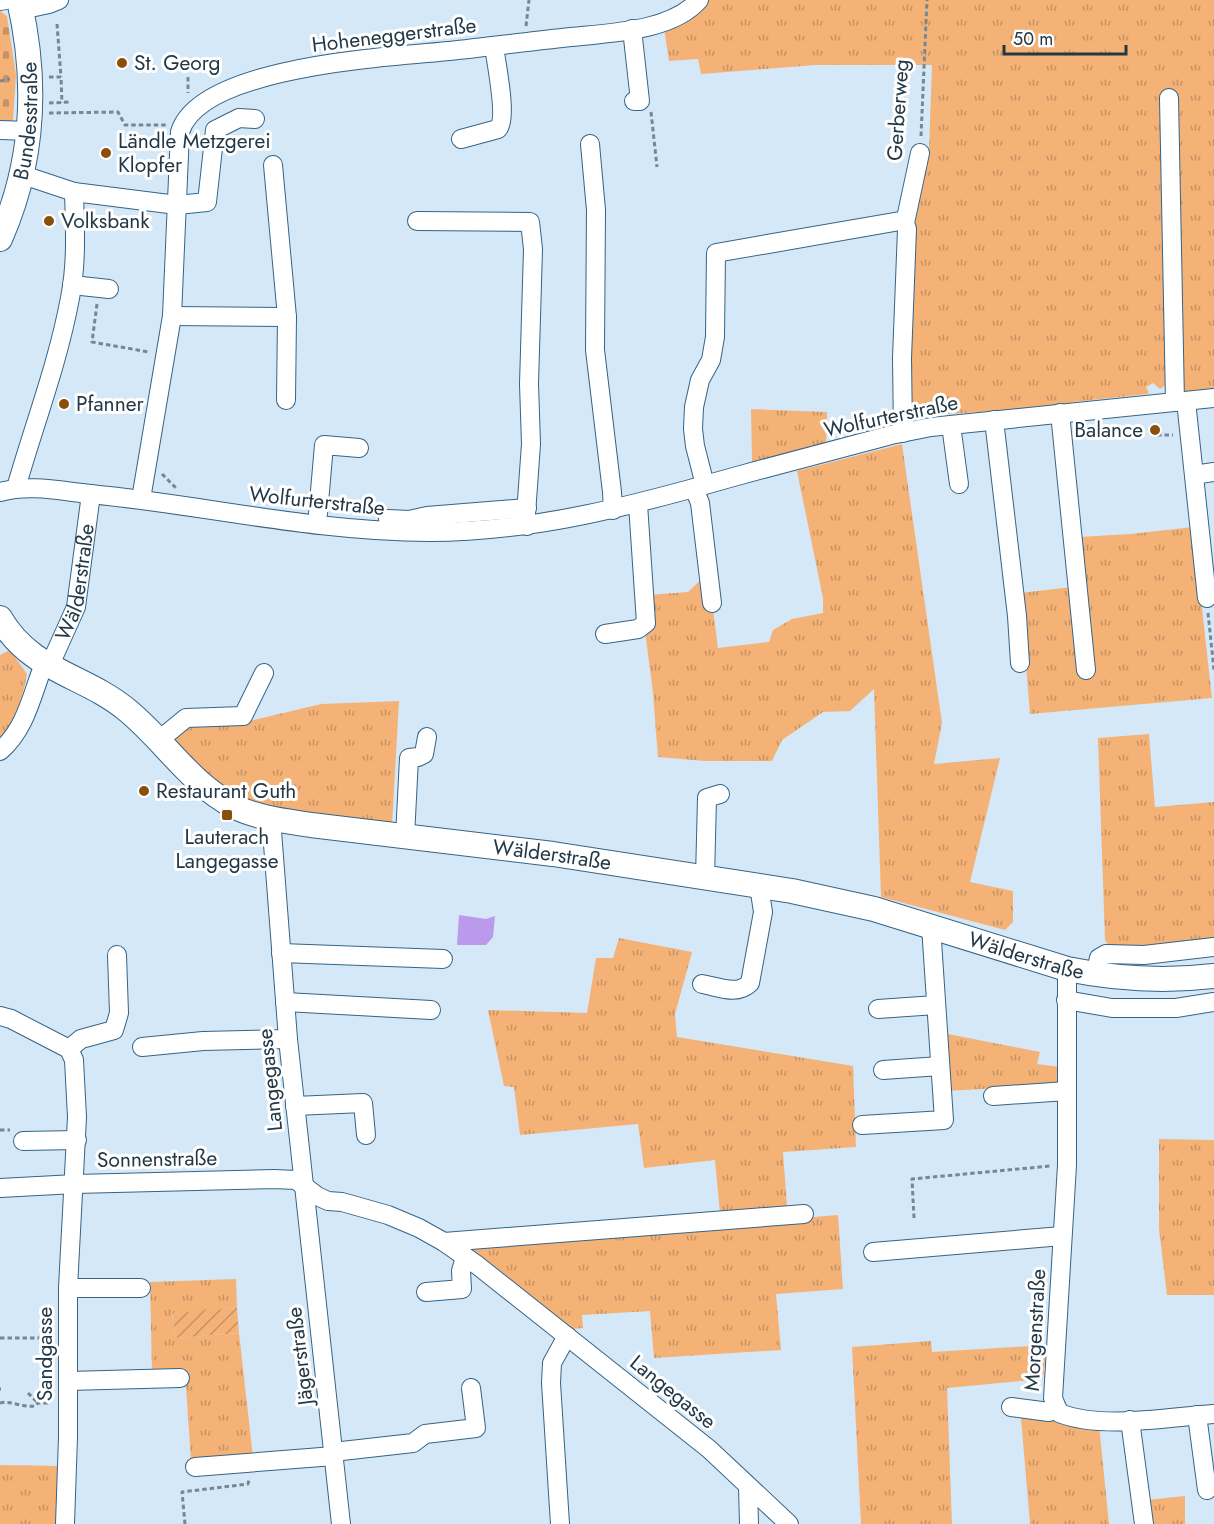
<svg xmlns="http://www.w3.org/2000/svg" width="1214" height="1524" font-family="Jost,sans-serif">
	<defs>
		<pattern id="grass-tufts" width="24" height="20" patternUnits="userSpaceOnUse" patternTransform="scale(1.5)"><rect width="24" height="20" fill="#f5b277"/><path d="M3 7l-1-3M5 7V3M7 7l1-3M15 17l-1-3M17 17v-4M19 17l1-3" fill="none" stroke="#c69263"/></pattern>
		<pattern id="cemetery-stones" width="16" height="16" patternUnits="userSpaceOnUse" patternTransform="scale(1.5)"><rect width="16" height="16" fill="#f5b277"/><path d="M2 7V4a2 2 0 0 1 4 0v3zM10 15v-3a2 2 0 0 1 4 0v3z" fill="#c69263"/></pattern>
		<pattern id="garden-furrows" width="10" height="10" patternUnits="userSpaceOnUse" patternTransform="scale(1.5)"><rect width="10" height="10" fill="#f5b277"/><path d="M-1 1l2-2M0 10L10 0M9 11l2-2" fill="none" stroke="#c69263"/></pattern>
	</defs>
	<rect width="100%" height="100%" fill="#d4e8f8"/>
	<!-- grass -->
	<g fill="url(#grass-tufts)">
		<polygon points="705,0 1214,0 1214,394 1178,399 1168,380 1164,386 1160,389 1153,383 1146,387 1149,393 1147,394 1073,402 1073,406 914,416 909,410 911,238 929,150 932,65 815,65 701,74 698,59 669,61 664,28"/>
		<polygon points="751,409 827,412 826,444 752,464"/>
		<polygon points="902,444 942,723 934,764 1000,758 970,882 1013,891 1013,922 1005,930 881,897 874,689 850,711 823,712 782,740 772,761 705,761 658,757 653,693 645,631 648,595 688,592 705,576 713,610 718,648 769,642 773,630 792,619 823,613 823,598 797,471"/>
		<polygon points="1193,527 1212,698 1030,714 1020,593 1072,587 1078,677 1091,678 1080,537 1131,534"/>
		<path d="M10 650 27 674C23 698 15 720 0 739V655Z"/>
		<polygon points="399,701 392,826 284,811 233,796 171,741 184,728 246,722 321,704"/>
		<polygon points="1149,734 1155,807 1214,802 1214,942 1158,948 1109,947 1105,940 1098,738"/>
		<polygon points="619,938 692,952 675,1014 677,1037 853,1066 856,1147 783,1152 788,1219 838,1215 843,1289 776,1294 781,1350 654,1358 650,1311 582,1315 583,1328 572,1329 456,1244 721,1224 715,1160 644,1168 638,1124 520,1135 514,1087 504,1086 488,1010 587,1013 596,958 613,958"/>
		<polygon points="943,1033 1040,1052 1037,1064 1061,1067 1060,1081 1056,1085 946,1091"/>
		<polygon points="1159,1139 1214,1140 1214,1295 1167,1295 1159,1229"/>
		<polygon points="236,1279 237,1308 172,1314 175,1338 239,1333 253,1457 191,1462 185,1371 152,1373 150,1282"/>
		<polygon points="931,1341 932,1352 1047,1345 1043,1379 947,1388 952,1524 861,1524 852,1347"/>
		<polygon points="1061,1417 1099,1425 1109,1524 1030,1524 1021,1418"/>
		<polygon points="0,1465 62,1466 59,1524 0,1524"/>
		<polygon points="1185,1496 1185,1524 1151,1524 1147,1500"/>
	</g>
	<!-- cemetery -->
	<polygon fill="url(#cemetery-stones)" points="0,11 7,16 16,75 13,120 0,125"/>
	<!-- garden -->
	<polygon fill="url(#garden-furrows)" points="237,1308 239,1333 175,1338 172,1313"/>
	<!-- water -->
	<polygon fill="#bb99ed" points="459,915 486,919 495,916 493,937 486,945 457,945"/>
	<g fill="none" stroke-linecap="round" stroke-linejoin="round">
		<defs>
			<g id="minor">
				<polyline points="0,1 6,0"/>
				<polyline points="21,10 49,4 59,0"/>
				<polyline points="632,29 640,101 634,101"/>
				<polyline points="1169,98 1175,402"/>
				<polyline points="0,130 29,131"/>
				<path d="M461 139 498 129C508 118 496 63 494 46"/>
				<polyline points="590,144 596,210 595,350 612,492 613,510"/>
				<polyline points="273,165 287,317 286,400"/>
				<polyline points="23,175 74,192 177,205 207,202 215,130 239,118 255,119"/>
				<polyline points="417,221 530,222 533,249 529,384 531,444 526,514 527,526"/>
				<polyline points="72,285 109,289"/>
				<polyline points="172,316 287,317"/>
				<polyline points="1186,401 1207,598"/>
				<polyline points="1060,413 1086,670"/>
				<polyline points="994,420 1017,616 1020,663"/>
				<polyline points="951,425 959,484"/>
				<polyline points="903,433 902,358 907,229 905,223 920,153"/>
				<polyline points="1194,475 1214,472"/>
				<polyline points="705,485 695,446 693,429 694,407 700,380 711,360 715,337 716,253 900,221 905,223"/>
				<path d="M16 488C34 425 58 363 70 298 77 263 75 228 74 192"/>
				<polyline points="694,488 700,503 712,603"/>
				<path d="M0 492C30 484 60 491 90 494 204 505 315 532 429 532 535 532 635 505 737 476 788 462 839 449 891 435L931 427 1214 398"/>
				<path d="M141 499 172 316 180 132C200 66 390 57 449 51 487 47 524 42 562 38 604 33 670 33 699 0"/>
				<polyline points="318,514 324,445 359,448"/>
				<polyline points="388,519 409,520 427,516 527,508"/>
				<polyline points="605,634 638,629 646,623 638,504"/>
				<path id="s1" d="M49 667 76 607 91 494"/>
				<polyline points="158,741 186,718 243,716 264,673"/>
				<path d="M0 751C26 729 32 694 44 664"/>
				<polyline points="271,818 288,1039 341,1524"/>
				<polyline points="405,837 409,758 418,757 424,754 427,737"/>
				<polyline points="705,878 707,798 720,794"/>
				<polyline points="281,953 443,959"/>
				<path d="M1067 969V1165L1053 1398 1059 1413C1103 1430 1168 1417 1214 1414"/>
				<polyline points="1095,975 1099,958 1106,954 1144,955 1214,947"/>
				<path d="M702 984C719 987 737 996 750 983L763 912 759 886"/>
				<polyline points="1066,1000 1112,1008 1176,1008 1214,1002"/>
				<polyline points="285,1002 431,1010"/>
				<polyline points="878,1009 936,1005"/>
				<polyline points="0,1016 11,1019 69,1049"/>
				<polyline points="142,1047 203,1041 288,1039"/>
				<polyline points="69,1049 81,1039 114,1030 119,1013 117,955"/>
				<polyline points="883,1070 940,1066"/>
				<polyline points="993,1096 1067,1091"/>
				<polyline points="295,1106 363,1103 366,1135"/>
				<polyline points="862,1125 944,1120 931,926"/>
				<polyline points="23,1141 77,1140"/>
				<polyline points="0,1188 75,1184 274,1179 296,1180 317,1196 328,1201 342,1202 388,1215 419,1228 444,1242 477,1265 709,1449 789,1524"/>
				<polyline points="444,1242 804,1214"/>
				<polyline points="873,1252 1062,1236"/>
				<polyline points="68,1288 141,1288"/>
				<polyline points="426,1292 462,1289 461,1271 465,1257"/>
				<polyline points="68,1381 180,1378"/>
				<polyline points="1011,1407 1049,1412 1057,1408"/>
				<polyline points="1197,1415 1207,1490"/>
				<polyline points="1130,1420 1144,1524"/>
				<polyline points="333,1452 413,1443 425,1434 476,1428 471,1388"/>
				<polyline points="195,1467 334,1456"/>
				<polyline points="748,1486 749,1524"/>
				<polyline points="65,1524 68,1437 68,1288 77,1117 74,1060 69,1049"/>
				<polyline points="560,1524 551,1383 552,1363 567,1336"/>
			</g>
			<g id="major">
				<path id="s2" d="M0 239C34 162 38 82 19 0"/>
				<path id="s3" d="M0 618C30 671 85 675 127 710 166 742 189 783 235 807 258 818 286 821 311 825L553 854 792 891 874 909 1067 969C1116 979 1163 982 1214 976"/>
			</g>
		</defs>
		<!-- minor casing -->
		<use href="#minor" stroke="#356487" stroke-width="20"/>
		<!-- major casing -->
		<use href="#major" stroke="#356487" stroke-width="26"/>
		<!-- path -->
		<g stroke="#738897" stroke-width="3" stroke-dasharray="4.5 3" stroke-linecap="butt">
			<polyline points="57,24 61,77"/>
			<polyline points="526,26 529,0"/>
			<polyline points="49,77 61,77 62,103"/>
			<polyline points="188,77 188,93"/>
			<polyline points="0,81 10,79"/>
			<polyline points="49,103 71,102"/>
			<polyline points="651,112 657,167"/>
			<polyline points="49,113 118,112 125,125 166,125"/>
			<polyline points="921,136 927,0"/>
			<polyline points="97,304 92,342 149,352"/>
			<polyline points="1157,435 1173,435"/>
			<polyline points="162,474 176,488"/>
			<polyline points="1208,613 1214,670"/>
			<polyline points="0,1130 10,1130"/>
			<polyline points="914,1218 912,1179 1050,1166"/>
			<polyline points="0,1338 52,1338"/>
			<polyline points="0,1389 1,1389"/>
			<polyline points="28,1393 38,1403"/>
			<path d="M0 1403C10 1400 23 1408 35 1406L38 1403H51"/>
			<polyline points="185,1524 182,1492 248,1484 249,1480"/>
		</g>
		<!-- minor -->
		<use href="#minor" stroke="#fff" stroke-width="18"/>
		<!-- major -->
		<use href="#major" stroke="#fff" stroke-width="24"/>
	</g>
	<!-- markers -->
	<g fill="#8a4f0b" stroke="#fff" stroke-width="2">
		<circle cx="122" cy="63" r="6"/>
		<circle cx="106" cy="153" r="6"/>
		<circle cx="49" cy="221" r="6"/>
		<circle cx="64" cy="404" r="6"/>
		<circle cx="1155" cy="430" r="6"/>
		<circle cx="144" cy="791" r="6"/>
		<rect x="221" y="809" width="12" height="12" rx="3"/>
	</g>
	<g text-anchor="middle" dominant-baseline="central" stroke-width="6" stroke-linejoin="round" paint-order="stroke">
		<!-- street labels -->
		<g font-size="21" fill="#233847" stroke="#fff">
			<text transform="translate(394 35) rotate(-7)">Hoheneggerstraße</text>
			<text transform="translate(898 110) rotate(-86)">Gerberweg</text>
			<text stroke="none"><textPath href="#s2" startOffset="122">Bundesstraße</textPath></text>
			<text transform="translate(891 416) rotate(-12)">Wolfurterstraße</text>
			<text transform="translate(317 501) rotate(6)">Wolfurterstraße</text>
			<text stroke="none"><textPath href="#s1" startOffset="90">Wälderstraße</textPath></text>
			<text stroke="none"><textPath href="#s3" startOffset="626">Wälderstraße</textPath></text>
			<text stroke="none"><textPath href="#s3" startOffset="1112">Wälderstraße</textPath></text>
			<text transform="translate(270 1080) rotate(-96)">Langegasse</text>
			<text transform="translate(157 1159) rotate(-1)">Sonnenstraße</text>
			<text transform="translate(1035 1330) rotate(-87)">Morgenstraße</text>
			<text transform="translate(45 1354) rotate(-90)">Sandgasse</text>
			<text transform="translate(300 1356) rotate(-97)">Jägerstraße</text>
			<text transform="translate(673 1392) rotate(39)">Langegasse</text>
		</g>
		<!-- poi labels -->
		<g font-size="21" fill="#233847" stroke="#fff" text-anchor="start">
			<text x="134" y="63">St. Georg</text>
			<text x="118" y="141">Ländle Metzgerei<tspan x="118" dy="24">Klopfer</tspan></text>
			<text x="61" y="221">Volksbank</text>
			<text x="76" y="404">Pfanner</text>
			<text x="1143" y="430" text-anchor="end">Balance</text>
			<text x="156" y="791">Restaurant Guth</text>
			<text x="227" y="837" text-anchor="middle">Lauterach<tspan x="227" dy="24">Langegasse</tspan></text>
		</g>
	</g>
	<!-- scale -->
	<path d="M1004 45v9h122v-9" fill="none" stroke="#233847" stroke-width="3"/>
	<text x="1013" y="45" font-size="18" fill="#233847" stroke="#ffffff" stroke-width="4.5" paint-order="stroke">50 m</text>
</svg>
